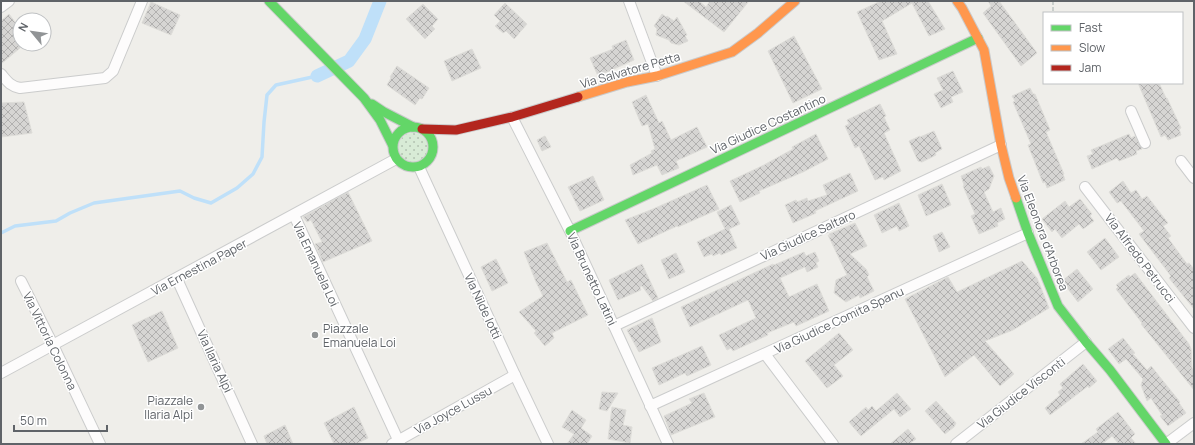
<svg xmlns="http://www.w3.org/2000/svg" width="1195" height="445" font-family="Manrope,sans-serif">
	<defs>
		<pattern id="grass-dots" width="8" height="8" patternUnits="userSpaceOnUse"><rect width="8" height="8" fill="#d8ebd6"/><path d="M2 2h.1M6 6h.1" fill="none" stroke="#b2c2b1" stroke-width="1.8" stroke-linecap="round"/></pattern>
		<pattern id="building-cross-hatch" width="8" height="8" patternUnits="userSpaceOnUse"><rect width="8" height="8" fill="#d6d5d3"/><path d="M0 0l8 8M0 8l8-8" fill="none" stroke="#b1b0af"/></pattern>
	</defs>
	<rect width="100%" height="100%" fill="#efeeea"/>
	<!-- grass -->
	<circle fill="url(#grass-dots)" cx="413" cy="148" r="15"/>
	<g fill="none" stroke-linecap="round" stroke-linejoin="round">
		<!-- stream -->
		<polyline stroke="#bfe0f9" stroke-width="3.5" points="1,233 15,226 56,221 70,213 94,203 180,191 194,198 211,203 237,188 253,174 262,157 264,122 267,95 276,85 317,76"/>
		<!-- canal -->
		<polyline stroke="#bfe0f9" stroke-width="13" points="317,76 349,61 365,39 380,1"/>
	</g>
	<!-- building -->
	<g fill="url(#building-cross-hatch)" stroke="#deddd9">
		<polygon points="683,1 699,1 706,7 710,1 749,1 724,32"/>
		<polygon points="881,1 928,1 945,29 929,36 912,3 882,21 897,54 879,60 857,12"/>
		<polygon points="988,1 999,1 1037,53 1021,66 983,13 991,6"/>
		<polygon points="151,2 180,15 171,35 142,23"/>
		<polygon points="505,3 527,24 514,39 506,31 503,33 495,26 500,21 494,15"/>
		<polygon points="423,4 438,19 432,26 435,29 425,39 406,19"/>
		<polygon points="9,14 20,29 20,48 1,64 1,21"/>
		<polygon points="662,14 666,17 667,16 674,21 677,17 687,35 685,36 688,41 679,45 671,43 669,40 656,35 657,29 654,26"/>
		<polygon points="794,36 822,89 793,103 768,51"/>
		<polygon points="626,40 634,60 598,76 590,58 613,49 612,46"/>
		<polygon points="472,49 481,68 452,81 444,61"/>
		<polygon points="397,66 429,88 422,99 420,98 415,105 387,85 391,78 390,77"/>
		<polygon points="953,71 963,92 951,97 953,102 941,108 934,94 943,90 937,78"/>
		<polygon points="1138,83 1159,83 1166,98 1167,98 1181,128 1179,129 1181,135 1168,140 1165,135 1161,137"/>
		<polygon points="1030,88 1033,94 1035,94 1050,130 1046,132 1064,174 1063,174 1065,180 1047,188 1045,182 1043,183 1028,145 1031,144 1013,102 1015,101 1012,96"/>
		<polygon points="646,95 659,123 662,121 671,140 697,127 707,147 676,161 679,168 662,175 657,165 633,175 630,165 652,153 651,151 655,149 648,124 642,126 632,102"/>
		<polygon points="24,102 32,133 1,137 1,103"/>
		<polygon points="880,104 886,116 884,117 890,130 884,133 901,171 884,180 883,177 875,180 859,146 855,148 845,126 849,124 847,120"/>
		<polygon points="934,131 942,149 935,153 936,155 922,162 918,161 909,141 920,136 920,137"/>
		<polygon points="816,134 828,159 803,172 759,191 760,193 740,202 730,181 762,166 793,149 792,147"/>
		<polygon points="1129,134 1131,138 1135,136 1142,149 1136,151 1137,154 1119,161 1117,158 1092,169 1087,156 1093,154 1091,150"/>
		<polygon points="545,136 551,147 542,151 537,140"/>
		<polygon points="989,166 994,176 989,189 984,192 993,212 1001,208 1005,219 997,223 998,226 979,234 971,216 975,214 963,186 964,185 961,176 981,167 982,169"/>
		<polygon points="850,173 858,191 815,211 816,213 793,223 785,205 796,200 797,202 807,198 808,201 827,195 823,185"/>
		<polygon points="593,176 604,200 580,211 568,187"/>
		<polygon points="1123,181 1131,193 1136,190 1142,199 1147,196 1168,223 1163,226 1171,236 1168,238 1187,264 1189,263 1194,269 1194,309 1169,278 1171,276 1139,234 1144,231 1121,201 1117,203 1109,192"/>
		<polygon points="942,184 951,205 926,216 918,195"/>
		<polygon points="707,185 719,209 678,227 677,226 638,244 625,220 653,209"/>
		<polygon points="348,192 372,241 323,262 315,244 322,242 311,220 307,222 303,217"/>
		<polygon points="1080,199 1092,214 1090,216 1094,221 1083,229 1079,224 1062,238 1055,229 1052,232 1042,219 1065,201 1069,207"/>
		<polygon points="899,203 909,226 899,231 897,226 882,233 874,215"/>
		<polygon points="731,205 740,224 729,229 737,248 721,255 720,253 713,256 712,254 704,257 697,242 725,229 717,212"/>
		<polygon points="855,223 867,246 850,254 866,269 869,275 867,277 874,291 860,298 859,295 846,302 834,293 836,280 847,275 828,235 831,237 829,234"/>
		<polygon points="942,232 950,247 939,252 933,236"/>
		<polygon points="1105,238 1119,257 1101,270 1087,252"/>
		<polygon points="547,243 567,282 571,280 588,315 552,333 554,338 545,346 534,333 536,331 519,312 543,296 536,282 524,252"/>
		<polygon points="804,252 806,256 815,252 819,261 816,263 818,267 807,272 805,267 780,278 789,297 817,284 829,311 796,326 794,322 767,333 768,335 733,351 731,348 727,350 719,335 756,318 748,300 690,327 681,307 773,264 774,265"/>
		<polygon points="676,253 685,272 669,279 661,260"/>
		<polygon points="496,259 508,283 492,291 481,267"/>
		<polygon points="1022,261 1037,278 1049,308 1013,330 985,341 1014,374 1000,386 974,355 945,377 905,299 948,277 957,292"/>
		<polygon points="642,264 658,298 653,301 642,286 640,287 641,290 618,300 609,280"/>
		<polygon points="1077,269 1093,289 1078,302 1062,281"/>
		<polygon points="1135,273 1189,344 1191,349 1192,369 1194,367 1194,390 1150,335 1141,324 1142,323 1116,289 1118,287 1116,285 1129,275 1130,277"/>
		<polygon points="162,311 178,348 148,362 132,325"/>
		<polygon points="652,318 661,342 639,352 627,330"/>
		<polygon points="839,333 853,350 834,365 843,376 827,388 805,361"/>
		<polygon points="1123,338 1135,353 1133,354 1147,370 1151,366 1180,402 1179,403 1186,413 1168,426 1160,416 1162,415 1151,398 1147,401 1141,385 1143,379 1126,359 1119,364 1108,349"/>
		<polygon points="702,346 711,365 687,376 685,373 659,385 652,368"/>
		<polygon points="1083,364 1097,381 1089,388 1088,386 1050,415 1045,408 1060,395 1058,392 1063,388 1060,384"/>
		<polygon points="602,392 618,393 607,411 599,409"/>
		<polygon points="704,393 715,417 671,435 664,416 692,403 689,399"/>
		<polygon points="897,393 911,409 900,417 894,409 861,436 849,422 866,407 868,410 872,406 876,411"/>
		<polygon points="936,401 956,423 954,427 945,434 925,411"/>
		<polygon points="354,407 368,438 356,444 334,444 324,423"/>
		<polygon points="612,407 626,410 623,425 632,427 630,443 608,439"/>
		<polygon points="572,410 586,420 581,428 592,436 587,444 567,444 574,434 562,427"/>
		<polygon points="1118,412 1135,434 1131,438 1136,444 1119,444 1112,436 1102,444 1081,444 1098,432 1096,429"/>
		<polygon points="285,425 293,444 267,444 264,436"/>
		<polygon points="908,429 916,439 909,444 890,444"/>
	</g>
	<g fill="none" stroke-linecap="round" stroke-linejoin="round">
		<defs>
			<g id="street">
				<polyline points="629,1 657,76"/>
				<polyline points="1,7 9,1"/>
				<path d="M1 74C7 81 10 86 20 88L105 78 113 71 142 1"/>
				<polyline points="1131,111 1145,143"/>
				<polyline points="512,117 570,231 614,326 668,444"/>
				<polyline points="1181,161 1194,178"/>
				<polyline points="419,167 515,375 548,444"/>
				<polyline points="1085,187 1194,328"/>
				<polyline points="294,215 400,444"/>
				<polyline points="177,279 252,444"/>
				<polyline points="21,281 53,345 100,444"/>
				<polyline points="614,326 1001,145"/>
				<polyline points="765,354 833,444"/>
				<polyline points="1,373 396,159"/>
				<polyline points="650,406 1028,233"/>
				<polyline points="392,444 515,375"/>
				<polyline points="956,444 1086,342"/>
				<polyline points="1166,444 1194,423"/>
			</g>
			<g id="fast">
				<polyline points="269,1 364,98 380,120 392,144"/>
				<polyline points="372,104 384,112 413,127"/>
				<circle cx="413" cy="147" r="20"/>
				<polyline points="1016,198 1028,233 1058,306 1086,342 1110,370 1166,444"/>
				<polyline points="570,231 978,38"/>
			</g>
			<g id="slow">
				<polyline points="957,1 962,8 984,50 1001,145 1009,178 1016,198"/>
				<polyline points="578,97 627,82 657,76 732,52 758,33 795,1"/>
			</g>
			<polyline id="jam" points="422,129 456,130 512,117 578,97"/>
		</defs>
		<!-- street casing -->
		<use href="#street" stroke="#cbcccc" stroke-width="12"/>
		<!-- fast casing -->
		<use href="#fast" stroke="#cacacb" stroke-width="11"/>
		<!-- slow casing -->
		<use href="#slow" stroke="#cacacb" stroke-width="11"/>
		<!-- jam casing -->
		<use href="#jam" stroke="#cacacb" stroke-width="11"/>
		<!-- path -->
		<polyline stroke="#cacfcc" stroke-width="2" stroke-dasharray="4 2" stroke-linecap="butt" points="1053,1 1053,13"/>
		<!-- street -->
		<use href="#street" stroke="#fdfcfc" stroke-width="10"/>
		<!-- fast -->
		<use href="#fast" stroke="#63d668" stroke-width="9"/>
		<!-- slow -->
		<use href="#slow" stroke="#ff974d" stroke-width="9"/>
		<!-- jam -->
		<use href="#jam" stroke="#b3261e" stroke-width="9"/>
	</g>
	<!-- markers -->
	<g fill="#919496" stroke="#fff" stroke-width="1.5">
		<circle cx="315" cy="335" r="4"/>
		<circle cx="201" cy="407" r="4"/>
	</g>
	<g text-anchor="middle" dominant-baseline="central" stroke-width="3" stroke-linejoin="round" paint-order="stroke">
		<!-- street labels -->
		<g font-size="12" fill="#5f6368" stroke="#fff">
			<text transform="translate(630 70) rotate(-16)">Via Salvatore Petta</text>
			<text transform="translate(768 124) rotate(-25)">Via Giudice Costantino</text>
			<text transform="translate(1043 233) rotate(69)">Via Eleonora d'Arborea</text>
			<text transform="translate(808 235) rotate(-25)">Via Giudice Saltaro</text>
			<text transform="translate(1140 258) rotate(53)">Via Alfredo Petrucci</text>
			<text transform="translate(316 264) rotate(65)">Via Emanuela Loi</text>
			<text transform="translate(199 267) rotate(-28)">Via Ernestina Paper</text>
			<text transform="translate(592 279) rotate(65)">Via Brunetto Latini</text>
			<text transform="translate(483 306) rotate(65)">Via Nilde Iotti</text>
			<text transform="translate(839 320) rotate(-25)">Via Giudice Comita Spanu</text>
			<text transform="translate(50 341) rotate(64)">Via Vittoria Colonna</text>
			<text transform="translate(215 361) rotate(65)">Via Ilaria Alpi</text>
			<text transform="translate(1021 393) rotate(-38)">Via Giudice Visconti</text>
			<text transform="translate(453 410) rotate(-29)">Via Joyce Lussu</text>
		</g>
		<!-- poi labels -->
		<g font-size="12" fill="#5f6368" stroke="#fff" text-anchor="start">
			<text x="323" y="328">Piazzale<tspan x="323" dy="14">Emanuela Loi</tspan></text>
			<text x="193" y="400" text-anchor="end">Piazzale<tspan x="193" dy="14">Ilaria Alpi</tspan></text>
		</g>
	</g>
	<!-- border -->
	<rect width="1195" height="445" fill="none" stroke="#5f6368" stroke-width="4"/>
	<!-- legend -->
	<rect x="1043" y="12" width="140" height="72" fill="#ffffff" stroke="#bfc1c3"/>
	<rect x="1051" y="25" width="20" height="6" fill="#63d668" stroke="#bfc1c3"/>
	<text x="1079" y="32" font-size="12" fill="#5f6368">Fast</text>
	<rect x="1051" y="45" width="20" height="6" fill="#ff974d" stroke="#bfc1c3"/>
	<text x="1079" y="52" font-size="12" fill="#5f6368">Slow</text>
	<rect x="1051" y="65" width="20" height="6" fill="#b3261e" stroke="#bfc1c3"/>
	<text x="1079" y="72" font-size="12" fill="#5f6368">Jam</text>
	<!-- north arrow -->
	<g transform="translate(32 32) rotate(299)"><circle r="19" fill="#ffffff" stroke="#bfc1c3"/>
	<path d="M0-3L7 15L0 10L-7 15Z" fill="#919496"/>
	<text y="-6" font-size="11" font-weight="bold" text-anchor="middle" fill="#5f6368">N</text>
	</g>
	<!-- scale -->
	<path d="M14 425v6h93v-6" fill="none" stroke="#5f6368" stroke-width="2"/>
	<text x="20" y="425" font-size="12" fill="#5f6368" stroke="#ffffff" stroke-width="3" paint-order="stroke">50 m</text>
</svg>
